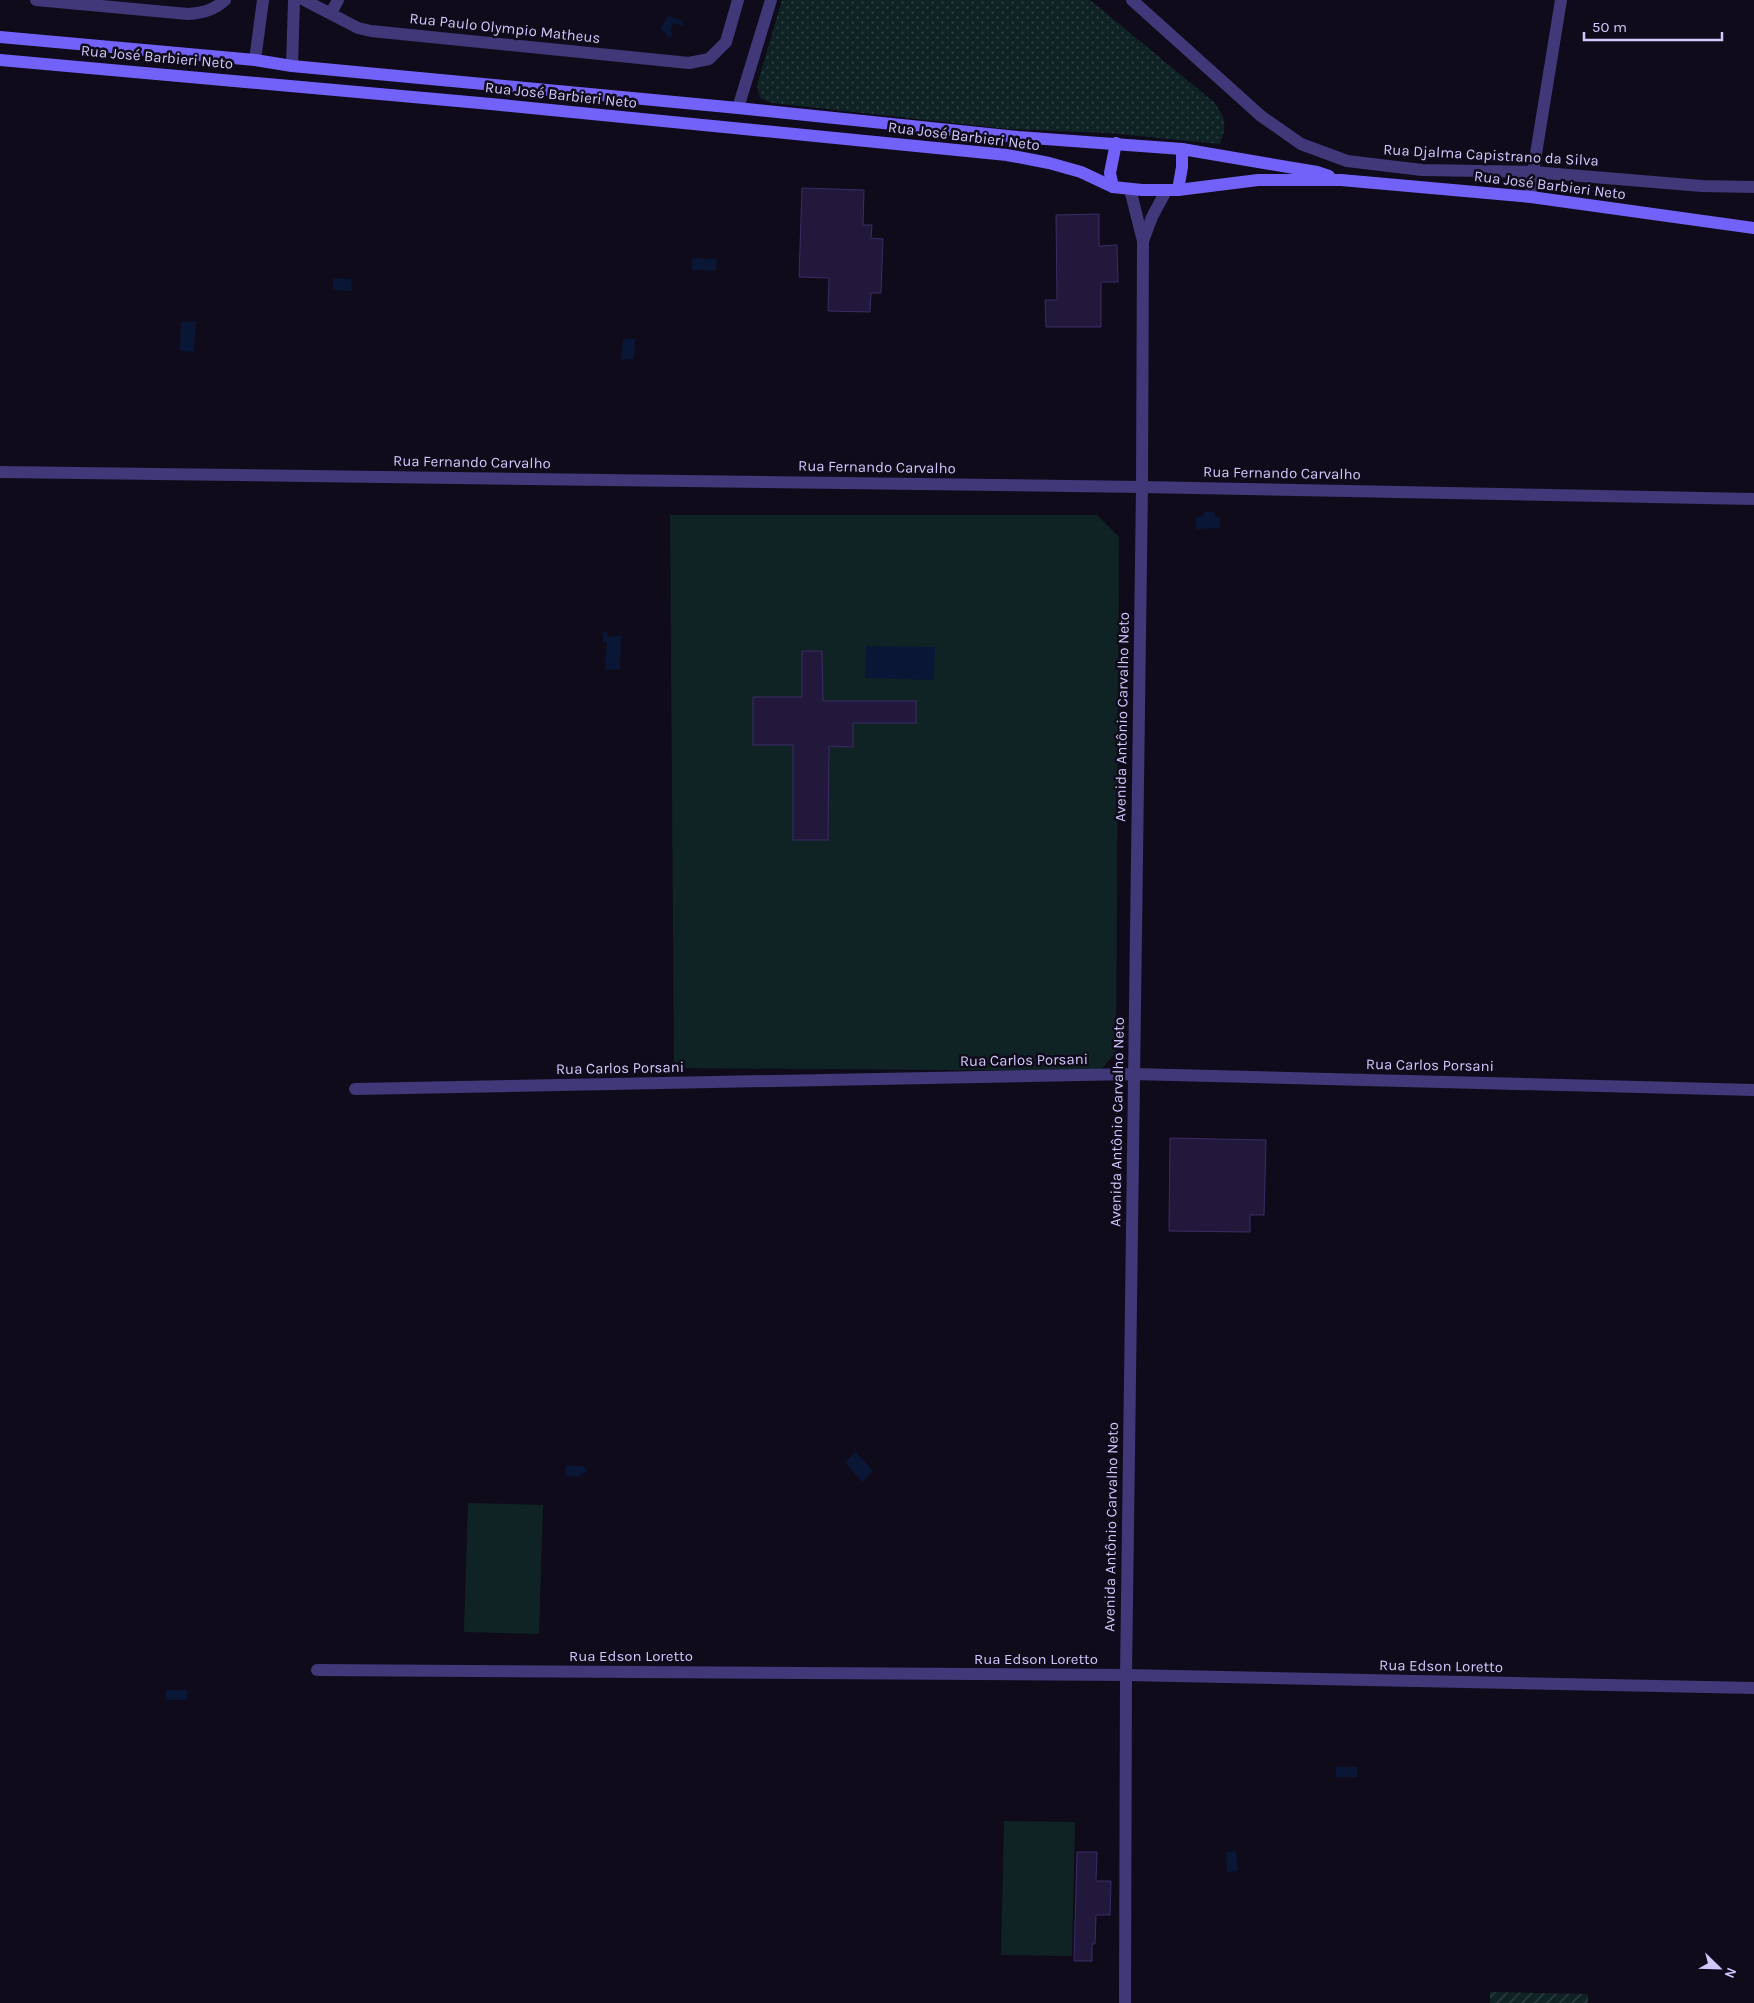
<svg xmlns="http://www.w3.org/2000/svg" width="1754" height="2003" font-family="Karla,sans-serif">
	<defs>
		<pattern id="grass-dots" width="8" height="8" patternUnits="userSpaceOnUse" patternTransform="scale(1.25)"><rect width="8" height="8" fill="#0f2324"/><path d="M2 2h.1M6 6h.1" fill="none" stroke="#314145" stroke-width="1.8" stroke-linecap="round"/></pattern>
		<pattern id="garden-furrows" width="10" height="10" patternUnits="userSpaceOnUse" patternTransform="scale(1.25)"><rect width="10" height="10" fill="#0f2324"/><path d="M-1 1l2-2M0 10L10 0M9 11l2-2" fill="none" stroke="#314145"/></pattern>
	</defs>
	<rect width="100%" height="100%" fill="#0f0b1a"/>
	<!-- grass -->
	<path fill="url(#grass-dots)" d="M782 0H1090L1215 103C1226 120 1227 125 1220 144L1108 133 1007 129 773 103 760 98 757 85Z"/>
	<!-- garden -->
	<polygon fill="url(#garden-furrows)" points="1490,1992 1588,1994 1588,2003 1490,2003"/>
	<!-- pitch -->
	<g fill="#0f2324">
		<polygon points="670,515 1097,515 1119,537 1116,1052 1100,1071 674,1068"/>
		<polygon points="468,1503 543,1505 539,1634 464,1632"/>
		<polygon points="1004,1821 1075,1822 1072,1956 1001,1955"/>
	</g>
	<!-- water -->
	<g fill="#0a1635">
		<polygon points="668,16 683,21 683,26 674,23 670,30 673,34 671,37 668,38 665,32 660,30"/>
		<polygon points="692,258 717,259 716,271 692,270"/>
		<polygon points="333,278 351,279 352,291 333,290"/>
		<polygon points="196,321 194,352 180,351 181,322"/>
		<polygon points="623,339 635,339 634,359 621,360"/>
		<polygon points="1205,511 1215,512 1214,516 1220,518 1220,528 1196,529 1196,517 1204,516"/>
		<polygon points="607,631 608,637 621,635 620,669 605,670 607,642 603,642 603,632"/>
		<polygon points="866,646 935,647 934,680 865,678"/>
		<polygon points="856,1452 873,1471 862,1482 845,1462"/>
		<polygon points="566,1465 583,1466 588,1471 580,1475 580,1477 565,1476"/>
		<rect x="166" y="1690" width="21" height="10"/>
		<rect x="1336" y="1767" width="21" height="10"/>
		<polygon points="1236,1851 1238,1871 1227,1872 1226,1852"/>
	</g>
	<!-- building -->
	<g fill="#22183b" stroke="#3c2b66">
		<polygon points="802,188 864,190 863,225 872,225 871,238 883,239 881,293 871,293 870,312 828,311 829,278 799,277"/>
		<polygon points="1099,214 1099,246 1117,245 1118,282 1101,282 1101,327 1046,327 1045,300 1057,300 1056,215"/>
		<polygon points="802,651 822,651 823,701 916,701 916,723 853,723 853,747 829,746 828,840 793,840 793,745 753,745 753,697 802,697"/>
		<polygon points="1170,1138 1266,1140 1264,1215 1250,1215 1250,1232 1169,1231"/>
		<polygon points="1077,1852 1097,1852 1096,1881 1111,1881 1110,1915 1096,1915 1095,1944 1092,1944 1092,1961 1074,1961"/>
	</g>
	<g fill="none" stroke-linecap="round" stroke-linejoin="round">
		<!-- street -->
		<g stroke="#403878" stroke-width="12">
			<path d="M36 0 188 14C203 13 214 10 225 0"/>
			<polyline points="304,0 358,28 371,31 689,63 709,59 726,42 738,0"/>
			<polyline points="1132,0 1261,116 1301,144 1347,161 1422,170 1533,172 1702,186 1754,187"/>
			<polyline points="331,13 338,0"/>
			<polyline points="255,60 263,0"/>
			<polyline points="292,66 294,0"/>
			<polyline points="738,108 771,0"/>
			<polyline points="1531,197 1533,172 1561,0"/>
			<polyline points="1143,241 1152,217 1166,191"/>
			<polyline points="0,472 1142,487 1754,499"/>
			<polyline points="355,1089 1133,1074 1754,1090"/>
			<polyline points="317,1670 1126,1675 1754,1688"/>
			<polyline points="1125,2003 1126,1675 1142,487 1143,241 1130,189"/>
		</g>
		<!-- secondary -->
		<g stroke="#7362f9" stroke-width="12">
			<polyline points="0,37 255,60 292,66 738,108 1018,137 1182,149 1317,172 1329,176"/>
			<polyline points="0,60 491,104 1007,155 1049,163 1081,172 1113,187 1142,190 1178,190 1258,180 1341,180 1531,197 1754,228"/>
			<polyline points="1113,187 1110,173 1116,143"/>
			<polyline points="1178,190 1182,167 1182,149"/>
		</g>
	</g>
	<g text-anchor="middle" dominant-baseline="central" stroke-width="5" stroke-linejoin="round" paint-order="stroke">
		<!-- street labels -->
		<g font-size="15" fill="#d2c7fd" stroke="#0f0b1a">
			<text transform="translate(505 28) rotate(6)">Rua Paulo Olympio Matheus</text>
			<text transform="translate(157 57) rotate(5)">Rua José Barbieri Neto</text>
			<text transform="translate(561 95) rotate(6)">Rua José Barbieri Neto</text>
			<text transform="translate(964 136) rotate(7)">Rua José Barbieri Neto</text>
			<text transform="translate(1491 155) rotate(3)">Rua Djalma Capistrano da Silva</text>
			<text transform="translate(1550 185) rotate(7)">Rua José Barbieri Neto</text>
			<text transform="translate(472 462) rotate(1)">Rua Fernando Carvalho</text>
			<text transform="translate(877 467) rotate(1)">Rua Fernando Carvalho</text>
			<text transform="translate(1282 473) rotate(1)">Rua Fernando Carvalho</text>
			<text transform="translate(1122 717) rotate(-89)">Avenida Antônio Carvalho Neto</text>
			<text transform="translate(1024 1060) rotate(-1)">Rua Carlos Porsani</text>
			<text transform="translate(1430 1065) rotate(1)">Rua Carlos Porsani</text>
			<text transform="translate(620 1068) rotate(-1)">Rua Carlos Porsani</text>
			<text transform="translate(1117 1122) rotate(-89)">Avenida Antônio Carvalho Neto</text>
			<text transform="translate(1111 1527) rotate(-89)">Avenida Antônio Carvalho Neto</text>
			<text x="631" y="1656">Rua Edson Loretto</text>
			<text x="1036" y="1659">Rua Edson Loretto</text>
			<text transform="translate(1441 1666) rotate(1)">Rua Edson Loretto</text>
		</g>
	</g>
	<!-- north arrow -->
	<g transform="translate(1719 1968) rotate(113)" stroke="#0f0b1a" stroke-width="4" paint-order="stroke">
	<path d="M0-4L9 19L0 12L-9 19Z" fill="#d2c7fd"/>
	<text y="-8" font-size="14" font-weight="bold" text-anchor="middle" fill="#d2c7fd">N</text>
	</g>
	<!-- scale -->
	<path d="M1584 32v8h138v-8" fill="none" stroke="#d2c7fd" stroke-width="2.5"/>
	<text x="1592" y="32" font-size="15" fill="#d2c7fd" stroke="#0f0b1a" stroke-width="4" paint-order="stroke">50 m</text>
</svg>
